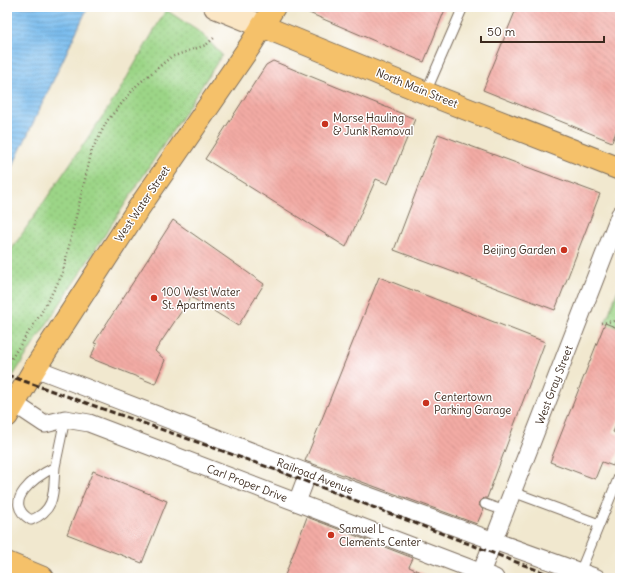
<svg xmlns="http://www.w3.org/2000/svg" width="627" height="585" font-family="Delius,sans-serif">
	<defs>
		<pattern id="park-dots" width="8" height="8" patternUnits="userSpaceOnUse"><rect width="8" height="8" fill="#9cd587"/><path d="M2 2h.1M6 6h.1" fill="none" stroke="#87b774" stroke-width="1.8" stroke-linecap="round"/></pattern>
		<pattern id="water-rules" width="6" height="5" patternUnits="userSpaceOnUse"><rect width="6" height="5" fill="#78bcee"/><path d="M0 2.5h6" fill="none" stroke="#6499c0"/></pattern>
		<pattern id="building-back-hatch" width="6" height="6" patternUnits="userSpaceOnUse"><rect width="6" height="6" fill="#f3aba4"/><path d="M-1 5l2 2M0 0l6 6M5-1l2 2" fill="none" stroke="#d1938d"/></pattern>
	</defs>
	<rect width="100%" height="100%" fill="#fff"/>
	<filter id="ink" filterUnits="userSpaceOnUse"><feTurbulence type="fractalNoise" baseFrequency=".025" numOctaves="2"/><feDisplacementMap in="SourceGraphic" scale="8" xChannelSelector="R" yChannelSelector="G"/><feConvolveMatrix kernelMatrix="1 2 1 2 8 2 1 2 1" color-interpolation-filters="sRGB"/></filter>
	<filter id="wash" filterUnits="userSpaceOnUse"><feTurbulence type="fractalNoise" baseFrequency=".012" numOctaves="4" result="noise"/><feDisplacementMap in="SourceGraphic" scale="16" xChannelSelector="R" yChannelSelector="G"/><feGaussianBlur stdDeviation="0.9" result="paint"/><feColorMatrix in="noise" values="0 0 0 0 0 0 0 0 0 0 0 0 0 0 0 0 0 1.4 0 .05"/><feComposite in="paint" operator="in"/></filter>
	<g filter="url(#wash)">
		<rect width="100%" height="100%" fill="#f1e8cf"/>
		<!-- park -->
		<g fill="url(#park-dots)" stroke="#6c8052">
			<polygon points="166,10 201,33 222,55 7,385 7,256 115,98"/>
			<polygon points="620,284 620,330 605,324"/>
		</g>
		<!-- water -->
		<polygon fill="url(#water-rules)" stroke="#5a7386" points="7,7 88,7 7,178"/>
		<g id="blocks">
			<!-- building -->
			<g fill="url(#building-back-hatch)">
				<polygon points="295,7 446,7 424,62"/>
				<polygon points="517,7 620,7 620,122 612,142 483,90"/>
				<polygon points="273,61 415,119 388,184 376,179 346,247 205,159 266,65"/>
				<polygon points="438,134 600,194 555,310 394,250"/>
				<polygon points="173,220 264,284 238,326 191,297 155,351 165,360 155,384 90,358 97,344 94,343"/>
				<polygon points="379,277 545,342 487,498 484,498 480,502 479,505 483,510 477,524 305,461"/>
				<polygon points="605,323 620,329 620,417 613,432 620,435 620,448 613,466 602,462 595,479 550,462"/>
				<polygon points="93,471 167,501 142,563 67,534"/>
				<polygon points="307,517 413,558 409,567 433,578 284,578"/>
			</g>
		</g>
	</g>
	<g filter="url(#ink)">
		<use href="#blocks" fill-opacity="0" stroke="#7b6c5c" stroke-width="1"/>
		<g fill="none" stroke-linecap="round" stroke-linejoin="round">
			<defs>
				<g id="lane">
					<polyline points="426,92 463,7"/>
					<path d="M55 467C53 490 57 510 31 520 0 502 35 477 55 467L65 419"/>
					<polyline points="513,492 599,524"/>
					<polyline points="485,504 505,511"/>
					<polyline points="580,572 620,474"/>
				</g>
				<g id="street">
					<polyline points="35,368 344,487 597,578"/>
					<polyline points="15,404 45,424 65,419 89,423 495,578"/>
					<polyline points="297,502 308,473"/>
					<polyline points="479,578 620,214"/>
				</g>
				<polyline id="secondary" points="215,7 262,26"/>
				<g id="primary">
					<polyline points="262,26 436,97 620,169"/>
					<polyline points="7,416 35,368 136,212 250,46 274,7"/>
					<polyline points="7,563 43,578"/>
				</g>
			</defs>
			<!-- lane casing -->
			<use href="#lane" stroke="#7b6c5c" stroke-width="11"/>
			<!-- street casing -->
			<use href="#street" stroke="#7b6c5c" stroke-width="19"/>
			<!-- secondary casing -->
			<use href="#secondary" stroke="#7b6c5c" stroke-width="24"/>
			<!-- primary casing -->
			<use href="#primary" stroke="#7b6c5c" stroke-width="24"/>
			<!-- path -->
			<g stroke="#7b6c5c" stroke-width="2.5" stroke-dasharray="1 3" stroke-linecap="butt">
				<polyline points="601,323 620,320"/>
				<polyline points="7,365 40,315 62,275 92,150 107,121 137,85 171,57 206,45 215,37"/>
			</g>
			<!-- lane -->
			<use href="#lane" stroke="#fff" stroke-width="9"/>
			<!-- street -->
			<use href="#street" stroke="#fff" stroke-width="17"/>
			<!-- secondary -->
			<use href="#secondary" stroke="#fbe6c4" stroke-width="22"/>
			<!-- primary -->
			<use href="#primary" stroke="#f5c16b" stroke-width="22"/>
			<!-- rail -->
			<polyline stroke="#3b2a1e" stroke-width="3" stroke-dasharray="6 3" stroke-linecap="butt" points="7,375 276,470 558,578"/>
		</g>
	</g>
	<!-- markers -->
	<g fill="#c8321e" stroke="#fff" stroke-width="1.5">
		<circle cx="325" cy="124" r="4"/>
		<circle cx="564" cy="250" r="4"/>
		<circle cx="154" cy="298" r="4"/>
		<circle cx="426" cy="403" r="4"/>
		<circle cx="331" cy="535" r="4"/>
	</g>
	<g text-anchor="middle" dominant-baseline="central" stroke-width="3" stroke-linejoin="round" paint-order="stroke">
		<!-- street labels -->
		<g font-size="11" fill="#3b2a1e" stroke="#fff">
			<text transform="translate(417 88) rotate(22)">North Main Street</text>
			<text transform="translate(142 204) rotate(-56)">West Water Street</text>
			<text transform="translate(554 385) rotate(-69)">West Gray Street</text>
			<text transform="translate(315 476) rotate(21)">Railroad Avenue</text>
			<text transform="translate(247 483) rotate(21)">Carl Proper Drive</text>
		</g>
		<!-- poi labels -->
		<g font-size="11" fill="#3b2a1e" stroke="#fff" text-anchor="start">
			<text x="333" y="118">Morse Hauling<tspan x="333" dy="13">&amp; Junk Removal</tspan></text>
			<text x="556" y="250" text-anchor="end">Beijing Garden</text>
			<text x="162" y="292">100 West Water<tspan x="162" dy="13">St. Apartments</tspan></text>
			<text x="434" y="397">Centertown<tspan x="434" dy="13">Parking Garage</tspan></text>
			<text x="339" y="529">Samuel L<tspan x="339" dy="13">Clements Center</tspan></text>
		</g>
	</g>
	<!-- margin -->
	<rect width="627" height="585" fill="none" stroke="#fff" stroke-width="24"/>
	<!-- scale -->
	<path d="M481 36v6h123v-6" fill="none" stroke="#3b2a1e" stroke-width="2"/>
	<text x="487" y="36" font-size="12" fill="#3b2a1e" stroke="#ffffff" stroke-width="3" paint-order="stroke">50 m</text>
</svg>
